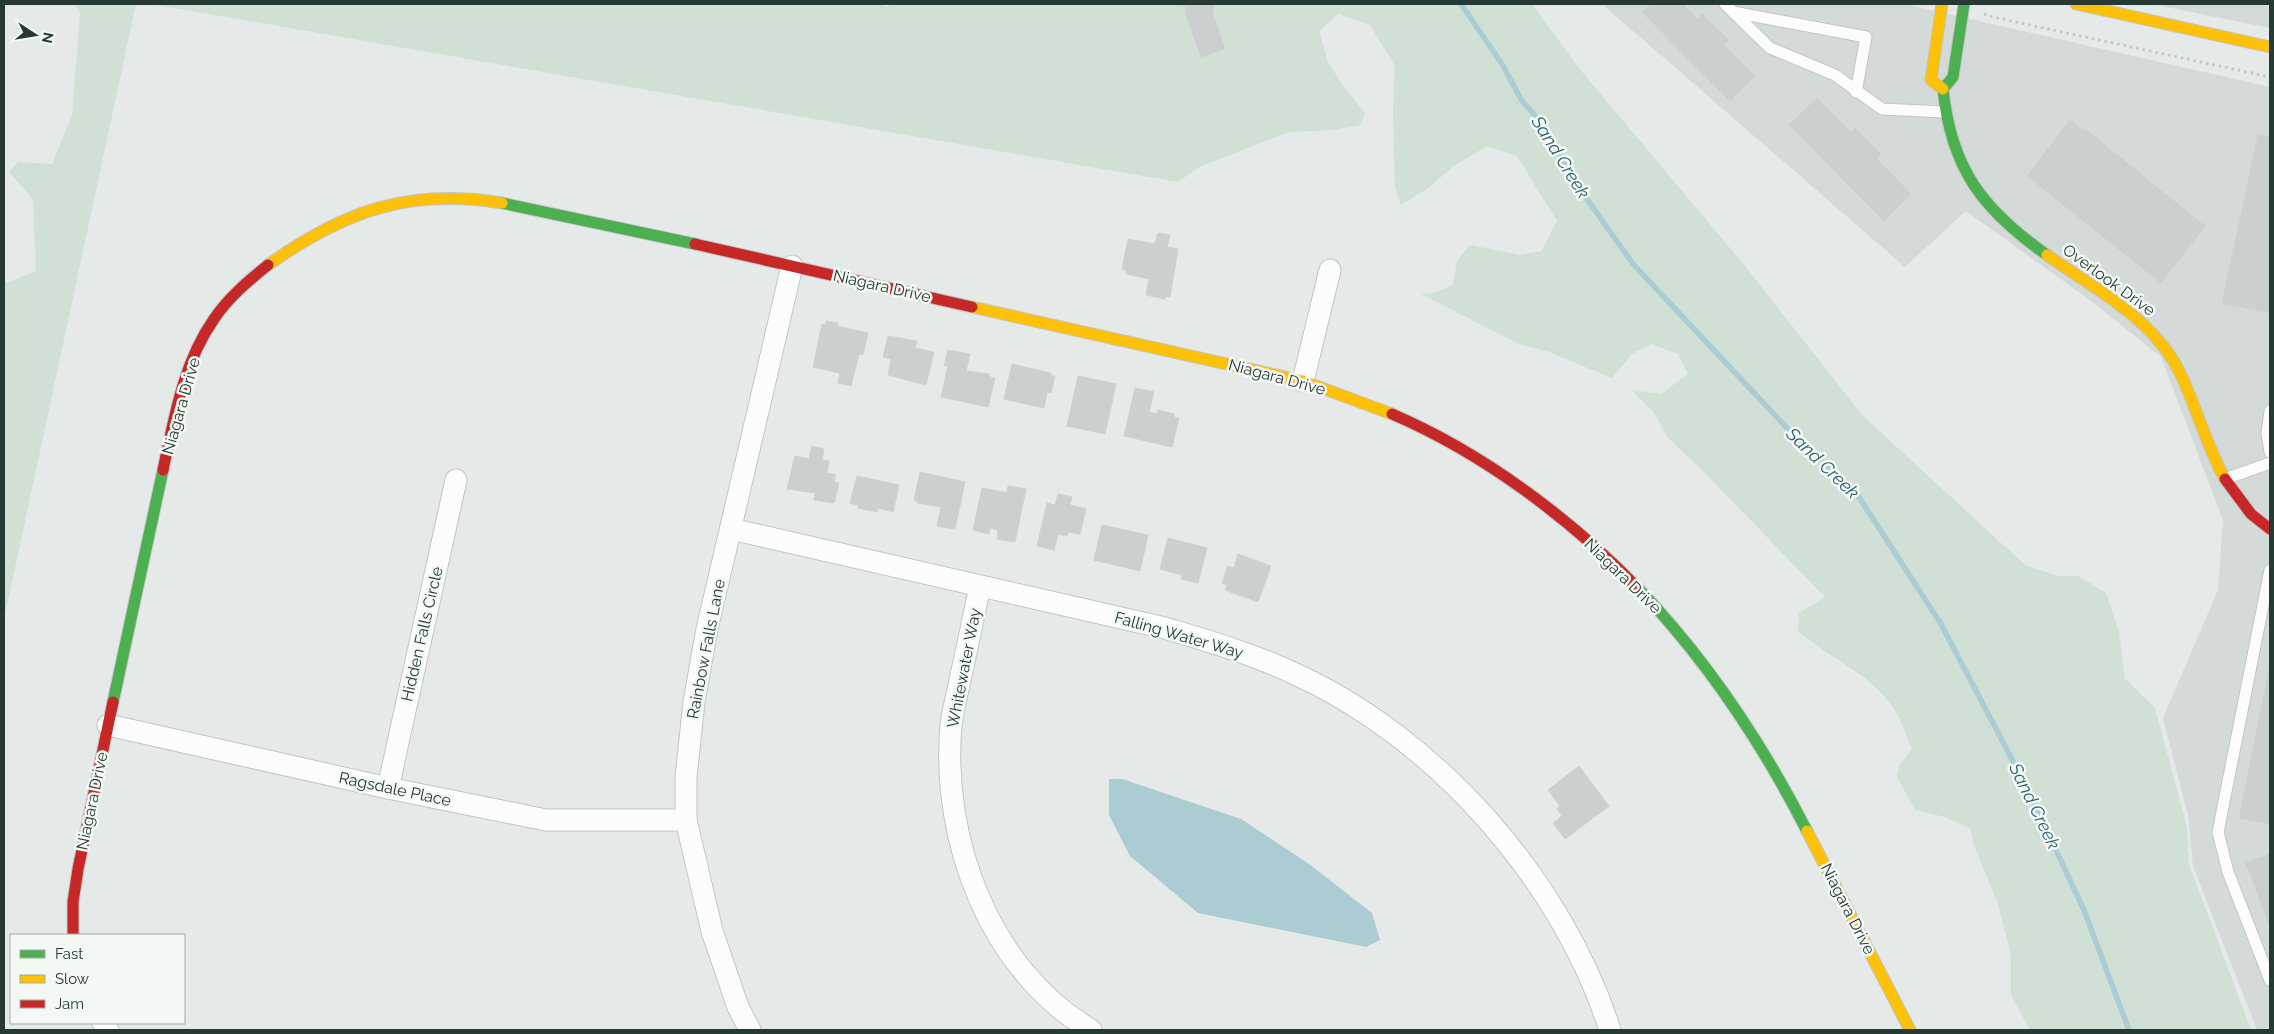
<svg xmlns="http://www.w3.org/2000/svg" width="2274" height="1034" font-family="Raleway,sans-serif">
	<rect width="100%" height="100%" fill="#e5e9e7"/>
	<!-- built -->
	<g fill="#d3dad7">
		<polygon points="1602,4 1904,4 2270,87 2270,1030 2257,1030 2193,866 2188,815 2163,718 2218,590 2223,520 2161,357 2091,301 1966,211 1905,267"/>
		<polygon points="2152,4 2270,4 2270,28"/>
	</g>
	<!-- green -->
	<g fill="#d0e0d4">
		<polygon points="75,4 136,4 4,619 4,284 36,271 33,199 9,172 18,162 52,164 72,116 80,13"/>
		<path d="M151 4H882L886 7 892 4H1532L1578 67 1745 266 1862 415 2025 565 2058 576H2078L2106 593 2119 632 2125 679 2155 708 2187 827 2189 864 2251 1030H2030L2011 995V959L2009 946 1997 901 1974 846 1971 829 1945 817 1915 810 1897 777 1899 766 1912 749C1906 735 1901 718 1892 706 1869 673 1828 657 1798 631L1799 613 1825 597 1701 469 1668 438 1654 413 1632 390 1661 394 1688 374 1678 354 1651 344 1632 354 1612 378 1549 352 1519 344 1421 294 1434 293 1453 285 1457 261 1470 245 1520 255 1542 251 1557 221 1517 156 1487 146 1452 167 1430 187 1401 205 1395 187 1393 111 1395 66 1370 25 1338 14 1319 31 1328 62 1344 87 1365 113 1360 125 1334 130 1289 132 1199 167 1178 182Z"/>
	</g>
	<!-- water -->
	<polygon fill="#aaccd2" points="1109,779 1122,779 1241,819 1309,864 1372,913 1380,940 1366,947 1198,913 1130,856 1109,815"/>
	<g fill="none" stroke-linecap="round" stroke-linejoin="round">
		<!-- stream -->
		<polyline stroke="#aaccd2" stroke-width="5.5" points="1461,4 1502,64 1522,101 1543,124 1568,172 1633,264 1787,428 1857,494 1941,624 2026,786 2084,910 2129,1030"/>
	</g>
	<!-- building -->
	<g fill="#cbd0ce" stroke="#cdd2d0">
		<polygon points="1175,4 1214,4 1212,12 1225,49 1201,57 1185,12 1186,6"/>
		<polygon points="1650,4 1683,4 1698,19 1702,14 1729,40 1724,45 1755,76 1730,101 1642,12"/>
		<polygon points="1817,98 1851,132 1855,128 1881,154 1877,159 1911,194 1884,221 1789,125"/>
		<polygon points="2070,120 2083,130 2084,128 2205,226 2161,283 2027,176"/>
		<polygon points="2258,135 2270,137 2270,313 2222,303"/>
		<polygon points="1158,233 1170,235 1167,247 1178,249 1170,297 1166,296 1165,299 1146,295 1149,279 1126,274 1126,270 1122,269 1128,239 1155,244"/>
		<polygon points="826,321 838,323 837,326 868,333 863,355 859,354 851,386 838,383 840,373 813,367 822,324 825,325"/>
		<polygon points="888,336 917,341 915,348 934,352 926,385 888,375 891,359 883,357"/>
		<polygon points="948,350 970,354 966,371 989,374 990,377 995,378 988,407 941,397 948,366 944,366"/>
		<polygon points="1012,364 1051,373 1051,376 1055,376 1051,393 1047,392 1044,408 1004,399"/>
		<polygon points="1078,376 1116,384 1105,434 1067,426"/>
		<polygon points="1135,388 1154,392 1149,412 1157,414 1158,410 1174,414 1174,417 1179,418 1172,447 1124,436"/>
		<polygon points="812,446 824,449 822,460 829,461 827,473 836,475 834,482 839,483 834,503 814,500 815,493 787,489 795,456 809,459"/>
		<polygon points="920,472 965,482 955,529 937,526 941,507 917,503 918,501 914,500"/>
		<polygon points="857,476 899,485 893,512 878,508 877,512 858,508 858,505 850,503"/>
		<polygon points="1008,486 1026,489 1015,542 997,539 998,530 990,528 989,534 973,530 982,488 1007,493"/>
		<polygon points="1058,494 1072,497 1070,505 1086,509 1080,534 1068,532 1067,536 1058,534 1054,550 1037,546 1047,503 1055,505"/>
		<polygon points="1102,525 1148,535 1140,571 1094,560"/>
		<polygon points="1168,538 1207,548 1198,583 1181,579 1182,575 1160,569"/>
		<polygon points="1238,554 1271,566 1258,602 1225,590 1227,585 1222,583 1228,566 1234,568"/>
		<polygon points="2270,665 2270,824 2239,818"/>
		<polygon points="1579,766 1609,806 1565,839 1553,823 1562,816 1557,809 1560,806 1548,790"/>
		<polygon points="2270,854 2270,927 2246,863"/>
	</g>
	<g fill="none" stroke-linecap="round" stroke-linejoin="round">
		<defs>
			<g id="lane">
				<polyline points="1725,4 1770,48 1835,75 1882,109 1944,112"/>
				<polyline points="1733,12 1866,37 1856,92"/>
				<polyline points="2270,411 2267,433 2270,452"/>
				<polyline points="2225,479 2270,463"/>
				<polyline points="2270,570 2218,832 2228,872 2270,980"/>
			</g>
			<g id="street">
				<polyline points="1303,381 1330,270"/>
				<path d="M731 529 1165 628C1208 641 1250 653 1291 672 1435 736 1562 880 1610 1030"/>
				<path d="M980 587C973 618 967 649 960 680 957 695 953 710 951 725 941 839 989 970 1091 1030"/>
				<polyline points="108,725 388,788 546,820 686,820"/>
				<polyline points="388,788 456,480"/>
				<polyline points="103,1023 108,1030"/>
				<polyline points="750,1030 738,1007 712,931 686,820 686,777 694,702 707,629 792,266"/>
			</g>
			<g id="fast">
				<path d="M1964 4 1953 77 1943 89C1951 169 1983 210 2047 255"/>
				<polyline points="502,203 695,244"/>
				<path d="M1637 587C1707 660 1761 741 1807 831"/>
				<polyline points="113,702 163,470"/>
			</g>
			<g id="slow">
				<polyline points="1942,4 1931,80 1943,89"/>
				<polyline points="2076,4 2270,47"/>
				<path d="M2047 255C2095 289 2154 319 2180 373 2197 408 2206 445 2225 479"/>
				<path d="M268 265C344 211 408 188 502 203"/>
				<polyline points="972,307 1303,381 1392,414"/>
				<polyline points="1807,831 1910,1030"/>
			</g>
			<g id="jam">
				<polyline points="695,244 972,307"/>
				<path d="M1392 414C1483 453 1568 517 1637 587"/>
				<path d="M163 470C174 419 183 363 214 319 228 298 248 281 268 265"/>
				<polyline points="2225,479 2251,514 2270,529"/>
				<polyline points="73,935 73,902 78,869 113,702"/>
			</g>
		</defs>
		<!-- lane casing -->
		<use href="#lane" stroke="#c2c6c4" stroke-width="13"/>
		<!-- street casing -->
		<use href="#street" stroke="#c2c6c4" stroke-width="23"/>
		<!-- fast casing -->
		<use href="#fast" stroke="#c1c6c4" stroke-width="13"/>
		<!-- slow casing -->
		<use href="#slow" stroke="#c1c6c4" stroke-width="13"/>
		<!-- jam casing -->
		<use href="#jam" stroke="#c1c6c4" stroke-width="13"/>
		<!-- path -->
		<polyline stroke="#c2c9c5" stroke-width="3" stroke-dasharray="2.5 4" stroke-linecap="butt" points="1984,14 1993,17 2270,77"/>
		<!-- lane -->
		<use href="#lane" stroke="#fbfcfb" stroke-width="11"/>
		<!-- street -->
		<use href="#street" stroke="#fbfcfb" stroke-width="21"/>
		<!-- fast -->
		<use href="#fast" stroke="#4caf50" stroke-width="11"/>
		<!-- slow -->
		<use href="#slow" stroke="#ffc107" stroke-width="11"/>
		<!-- jam -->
		<use href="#jam" stroke="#c62828" stroke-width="11"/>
	</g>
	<g text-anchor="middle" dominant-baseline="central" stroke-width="5" stroke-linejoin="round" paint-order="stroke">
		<!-- street labels -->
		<g font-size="16" fill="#253a34" stroke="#f3f8f5">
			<text transform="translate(2109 280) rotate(36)">Overlook Drive</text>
			<text transform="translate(882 286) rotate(13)">Niagara Drive</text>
			<text transform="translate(1277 377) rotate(15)">Niagara Drive</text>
			<text transform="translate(181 406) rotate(-74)">Niagara Drive</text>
			<text transform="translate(1623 576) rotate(44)">Niagara Drive</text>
			<text transform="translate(422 634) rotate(-77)">Hidden Falls Circle</text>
			<text transform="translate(1179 635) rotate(16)">Falling Water Way</text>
			<text transform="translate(706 649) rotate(-79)">Rainbow Falls Lane</text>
			<text transform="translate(964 668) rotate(-79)">Whitewater Way</text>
			<text transform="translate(395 789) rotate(12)">Ragsdale Place</text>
			<text transform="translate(92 801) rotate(-78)">Niagara Drive</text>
			<text transform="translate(1848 909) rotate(63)">Niagara Drive</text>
		</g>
		<!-- water labels -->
		<g font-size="18" font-style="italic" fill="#26626e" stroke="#f3f8f5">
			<text transform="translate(1561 157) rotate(58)">Sand Creek</text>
			<text transform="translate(1823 463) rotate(44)">Sand Creek</text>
			<text transform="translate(2035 806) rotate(64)">Sand Creek</text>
		</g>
	</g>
	<!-- border -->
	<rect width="2274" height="1034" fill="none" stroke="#253a34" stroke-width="10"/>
	<!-- legend -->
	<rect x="10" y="934" width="175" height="90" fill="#f3f8f5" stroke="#a1aca8"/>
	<rect x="20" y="950" width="25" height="8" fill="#4caf50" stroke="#a1aca8"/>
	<text x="55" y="959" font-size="15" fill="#253a34">Fast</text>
	<rect x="20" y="975" width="25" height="8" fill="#ffc107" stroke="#a1aca8"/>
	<text x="55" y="984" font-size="15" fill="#253a34">Slow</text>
	<rect x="20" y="1000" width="25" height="8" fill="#c62828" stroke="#a1aca8"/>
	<text x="55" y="1009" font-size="15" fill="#253a34">Jam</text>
	<!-- north arrow -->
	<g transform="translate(35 35) rotate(102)" stroke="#f3f8f5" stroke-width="4" paint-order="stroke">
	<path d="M0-4L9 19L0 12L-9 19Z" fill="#253a34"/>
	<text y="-8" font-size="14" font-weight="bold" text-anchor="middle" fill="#253a34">N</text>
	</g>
</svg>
